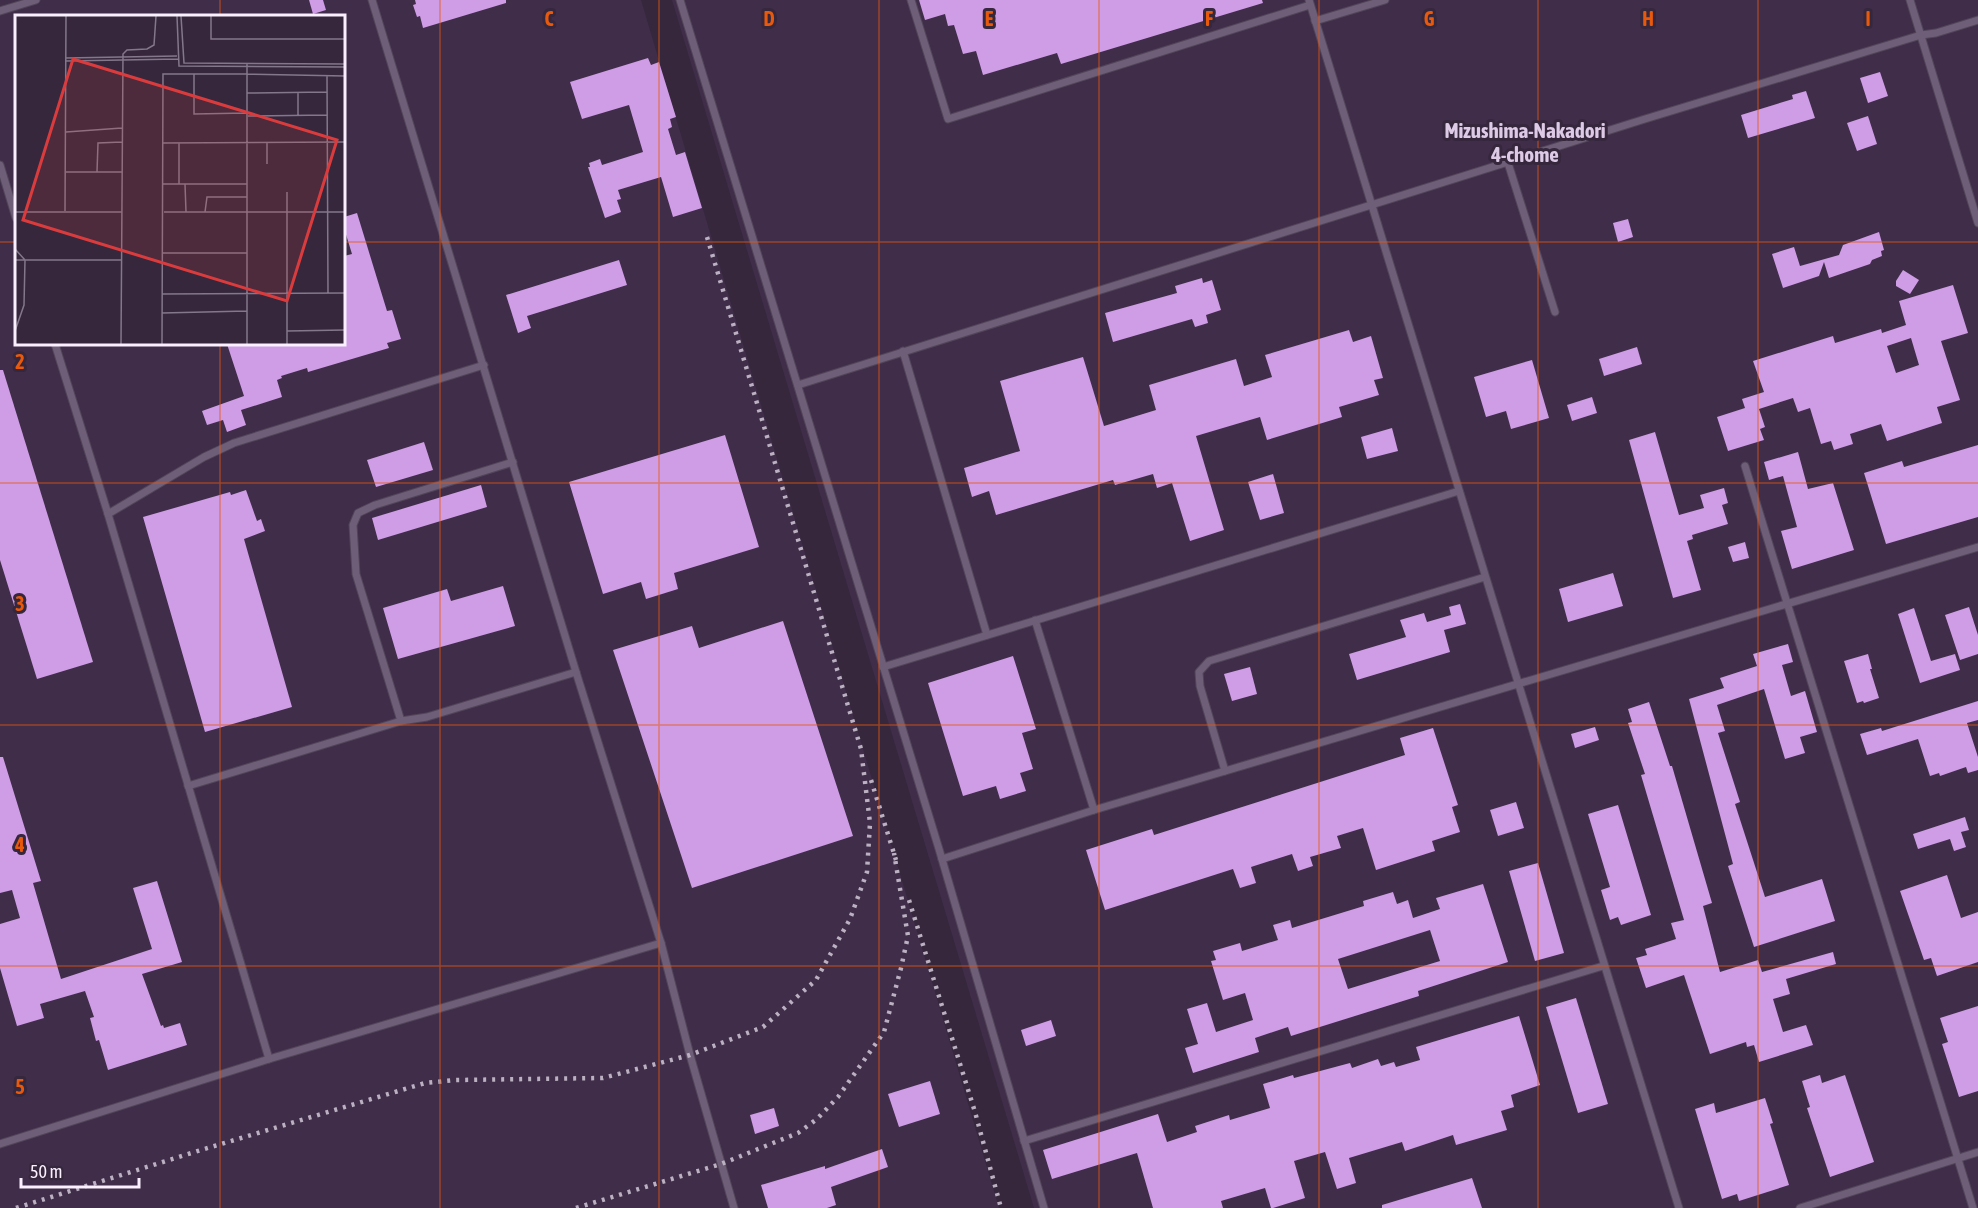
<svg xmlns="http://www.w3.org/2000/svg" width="1978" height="1208" font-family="'Asap Condensed',sans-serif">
	<rect width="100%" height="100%" fill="#36273d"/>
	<!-- built -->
	<g fill="#402d49" fill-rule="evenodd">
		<path d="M0 0H641L999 1208H0ZM16 16H344V344H16Z"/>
		<polygon points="672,0 1978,0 1978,1208 1034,1208"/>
	</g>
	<!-- building -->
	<g fill="#cf9ce6" fill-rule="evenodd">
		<polygon points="309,0 323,0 326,10 313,14"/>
		<polygon points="415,0 506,0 506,3 423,28 420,16 417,17 413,5 416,4"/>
		<polygon points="919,0 1262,0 1263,3 1061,64 1057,53 983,75 976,51 963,54 954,25 948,26 945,14 925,20"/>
		<polygon points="648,58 651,65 659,62 676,117 670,119 672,127 668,129 676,155 685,152 702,208 673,217 661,177 618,190 621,199 617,200 621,212 605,218 588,167 590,167 589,163 600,159 602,165 643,152 629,105 582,119 570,82"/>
		<polygon points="1880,72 1888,96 1868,103 1860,78"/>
		<polygon points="1806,91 1815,118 1748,138 1741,115 1793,99 1792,95"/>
		<polygon points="1868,116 1877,144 1857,151 1847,123"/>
		<polygon points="357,213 387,311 392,310 401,339 387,343 389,348 308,372 307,368 281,376 282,378 277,380 282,397 241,410 246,425 227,432 223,420 207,425 202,411 244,396 227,344 344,344 344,256 352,254 344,228 344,217"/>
		<polygon points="1628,219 1633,237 1618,242 1613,223"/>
		<polygon points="1879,232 1884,250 1881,251 1882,256 1872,260 1870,264 1829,278 1824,262 1819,276 1783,288 1772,254 1794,247 1800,266 1839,255 1843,245"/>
		<polygon points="619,260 627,285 527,316 531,328 518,333 506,295"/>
		<polygon points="1903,270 1919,280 1910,294 1896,286 1896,281"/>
		<polygon points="1202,278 1203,283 1212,280 1221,310 1206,315 1208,323 1195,327 1192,319 1113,342 1105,313 1177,293 1175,286"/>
		<path d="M1953 285 1968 333 1941 341 1960 400 1937 407 1942 423 1887 441 1881 424 1850 434 1853 444 1834 450 1831 441 1821 444 1810 408 1798 412 1793 398 1759 409 1765 427 1760 429 1764 440 1728 451 1717 417 1745 408 1742 399 1764 392 1753 361 1833 336 1835 343 1881 329 1882 333 1906 325 1899 301ZM1911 338 1919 365 1896 373 1887 346Z"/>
		<polygon points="1349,330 1353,342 1371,336 1383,378 1374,380 1379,395 1339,407 1342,417 1267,440 1260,417 1196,436 1224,530 1190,541 1172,483 1157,488 1153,474 1115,485 1113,480 996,515 989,491 972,497 964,468 1020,451 1000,381 1083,357 1104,426 1156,410 1149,385 1236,359 1244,386 1272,377 1265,355"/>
		<polygon points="1637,347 1642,364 1604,376 1599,359"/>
		<polygon points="1532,360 1549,418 1511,429 1506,411 1486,417 1474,377"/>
		<polygon points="0,370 3,370 93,662 37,679 0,560"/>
		<polygon points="1592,397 1597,413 1572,421 1567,405"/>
		<polygon points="1392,428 1398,451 1367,459 1361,437"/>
		<polygon points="1655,432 1679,515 1704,508 1700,495 1724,488 1728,503 1722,505 1728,524 1692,535 1693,539 1687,541 1701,590 1673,598 1629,440"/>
		<polygon points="725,435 759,547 674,573 678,589 646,599 641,582 603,594 569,482"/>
		<polygon points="424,442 433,470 376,487 367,460"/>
		<polygon points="1978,445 1978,517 1886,544 1864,473 1902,461 1904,467"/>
		<polygon points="1798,452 1808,489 1833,483 1854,550 1792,569 1781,531 1797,527 1783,476 1769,480 1764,462"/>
		<polygon points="1273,474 1284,513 1260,520 1248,482"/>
		<polygon points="481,485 487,507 378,540 372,518"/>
		<polygon points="246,490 257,521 261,519 265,531 244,539 292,707 205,732 143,517 230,492 231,495"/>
		<polygon points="1745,542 1749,558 1733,562 1728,547"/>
		<polygon points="1613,573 1623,606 1568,622 1559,589"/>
		<polygon points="503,586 515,626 398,659 383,608 447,589 451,601"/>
		<polygon points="1460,604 1466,624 1444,630 1450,652 1357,680 1349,654 1406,637 1400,620 1424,613 1427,622 1451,615 1449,607"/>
		<polygon points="1969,607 1978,635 1978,654 1960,660 1945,615"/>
		<polygon points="1914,608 1931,661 1955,654 1960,670 1920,683 1898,614"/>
		<polygon points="783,621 853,836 692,888 613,650 692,626 699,648"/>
		<polygon points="1788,644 1793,662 1782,665 1791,696 1805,691 1817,732 1800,737 1805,753 1785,759 1764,689 1717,705 1725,731 1718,733 1740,802 1735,804 1765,897 1822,879 1835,921 1754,947 1728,866 1733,864 1689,699 1724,688 1720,678 1757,666 1753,654"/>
		<polygon points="1868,654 1872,669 1870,669 1879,698 1864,703 1863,701 1857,703 1844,661"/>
		<polygon points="1013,656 1036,729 1022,733 1033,769 1020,773 1026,791 1000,799 996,786 963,796 928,683"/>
		<polygon points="1250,667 1257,694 1232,701 1224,674"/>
		<polygon points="1978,701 1978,720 1967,723 1978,757 1978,770 1968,773 1966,767 1940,776 1939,773 1930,776 1918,739 1867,755 1860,734 1881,728 1882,731"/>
		<polygon points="1649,702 1670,766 1672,766 1712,903 1703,906 1720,972 1758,960 1762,972 1833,952 1836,964 1786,979 1790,994 1773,999 1783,1032 1806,1025 1813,1045 1759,1062 1754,1045 1747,1047 1746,1042 1710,1054 1684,975 1646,988 1636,958 1647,955 1645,949 1676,939 1671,923 1684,920 1641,775 1645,774 1628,723 1632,722 1628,709"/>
		<polygon points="1595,727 1599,740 1575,748 1571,734"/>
		<polygon points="1433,728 1458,805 1452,807 1460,832 1432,841 1435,851 1376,870 1363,828 1337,836 1341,848 1310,857 1313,866 1298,871 1292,854 1251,867 1256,883 1240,888 1233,869 1105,910 1086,850 1152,829 1154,835 1405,755 1400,738"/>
		<polygon points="0,757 3,757 41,881 33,883 61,979 152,949 133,888 157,881 182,962 142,974 161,1026 163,1025 164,1028 180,1023 187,1045 108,1070 99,1040 96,1041 90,1018 94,1017 85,991 40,1004 44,1018 17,1026 0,968 0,924 20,918 12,890 0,893"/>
		<polygon points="1516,802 1524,828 1498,836 1490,810"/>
		<polygon points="1618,805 1651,915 1621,925 1618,917 1610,920 1601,890 1610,887 1588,814"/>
		<polygon points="1965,817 1969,830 1961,832 1966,847 1954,851 1950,839 1918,849 1913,834"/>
		<polygon points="1538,863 1564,953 1535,961 1509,871"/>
		<polygon points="1947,875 1961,918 1978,912 1978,962 1937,976 1931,958 1924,960 1900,891"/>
		<path d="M1483 884 1508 962 1418 991 1419 996 1291 1036 1288 1027 1255 1038 1259 1052 1193 1073 1185 1048 1198 1044 1187 1009 1207 1003 1216 1032 1253 1020 1245 993 1223 1000 1211 961 1216 960 1213 951 1240 943 1242 951 1278 940 1273 925 1290 920 1292 928 1364 906 1363 901 1393 892 1397 904 1408 900 1413 918 1440 909 1436 898ZM1430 930 1440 961 1348 989 1338 959Z"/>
		<polygon points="1576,998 1608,1104 1578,1113 1546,1007"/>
		<polygon points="1978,1006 1978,1091 1959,1097 1942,1044 1948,1042 1940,1018"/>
		<polygon points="1519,1016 1540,1085 1511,1095 1514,1107 1501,1111 1507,1130 1456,1145 1453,1135 1405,1151 1402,1142 1349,1158 1356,1183 1337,1189 1325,1152 1294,1161 1305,1198 1273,1208 1271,1208 1265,1188 1221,1201 1223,1208 1153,1208 1137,1153 1052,1179 1043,1150 1158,1114 1167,1142 1197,1132 1195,1126 1229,1115 1230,1120 1270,1108 1263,1084 1293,1075 1294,1078 1350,1063 1352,1068 1378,1059 1381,1066 1394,1062 1396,1067 1420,1060 1416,1047"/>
		<polygon points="1051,1020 1056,1036 1026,1046 1021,1030"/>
		<polygon points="1820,1075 1822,1083 1845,1075 1874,1162 1830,1177 1807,1108 1810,1107 1802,1081"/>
		<polygon points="930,1081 940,1114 899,1127 888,1094"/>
		<polygon points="1765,1098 1773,1123 1770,1124 1789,1185 1739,1201 1737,1194 1722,1199 1695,1109 1714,1103 1716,1113"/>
		<polygon points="774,1108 779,1126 755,1134 750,1115"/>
		<polygon points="882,1149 888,1167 831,1187 836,1205 827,1208 768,1208 761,1185 825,1166 825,1169"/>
		<polygon points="1472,1178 1482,1208 1382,1208 1382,1205"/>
	</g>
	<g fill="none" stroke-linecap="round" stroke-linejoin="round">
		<defs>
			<g id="service">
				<polyline points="372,0 576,672 661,943 690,1055 734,1208"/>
				<polyline points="680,0 939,849 1044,1208"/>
				<polyline points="911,0 948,119 1310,5"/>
				<polyline points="1309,0 1679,1208"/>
				<polyline points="1910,0 1978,223"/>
				<polyline points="0,11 36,0"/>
				<polyline points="1315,21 1385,0"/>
				<polyline points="1508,163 1555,312"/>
				<polyline points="0,165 16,218"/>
				<polyline points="55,344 108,514 269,1059"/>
				<polyline points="903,351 987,635"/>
				<polyline points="798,385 1645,119 1921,35 1936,33 1978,20"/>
				<polyline points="1745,466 1973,1208"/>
				<polyline points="108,514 204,457 234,443 484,365"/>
				<polyline points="1035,620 1094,810"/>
				<polyline points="883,667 1459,491"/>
				<polyline points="401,721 356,574 353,525 358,513 375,505 513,462"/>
				<polyline points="1225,771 1200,686 1199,672 1209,661 1485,577"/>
				<polyline points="188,786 401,721 427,717 576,672"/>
				<polyline points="942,859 1094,810 1978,547"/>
				<polyline points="1024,1141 1603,966"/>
				<polyline points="0,1144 269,1059 661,943"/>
				<polyline points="1800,1208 1978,1152"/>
			</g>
		</defs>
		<!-- service casing -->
		<use href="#service" stroke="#524559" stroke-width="9"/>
		<!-- service -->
		<use href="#service" stroke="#6f5e77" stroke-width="7"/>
		<!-- rail -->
		<g stroke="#bcb1c2" stroke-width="4.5" stroke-dasharray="3 6" stroke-linecap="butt">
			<polyline points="871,780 896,860"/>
			<polyline points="909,900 975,1112 1001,1208"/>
			<polyline points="16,1208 201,1150 425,1083 456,1080 603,1078 690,1055 763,1027 816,980 850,919 867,872 870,823 861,749 707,237"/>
			<polyline points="576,1208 721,1164 798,1133 817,1119 838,1097 884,1032 901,968 908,936 894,853"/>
		</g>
	</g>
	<!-- grid -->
	<path fill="none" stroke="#e8590c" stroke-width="1.5" stroke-opacity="0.55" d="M220 0V16M440 0V1208M659 0V1208M879 0V1208M1099 0V1208M1319 0V1208M1538 0V1208M1758 0V1208M0 242H16M344 242H1978M220 344V1208M0 483H1978M0 725H1978M0 966H1978"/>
	<g text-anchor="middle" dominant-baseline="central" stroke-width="6" stroke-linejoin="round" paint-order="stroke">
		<!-- neighbourhood labels -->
		<g font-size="21" font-weight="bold" fill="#ddcae6" stroke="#36273d">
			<text x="1525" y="130">Mizushima-Nakadori<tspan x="1525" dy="24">4-chome</tspan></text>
		</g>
	</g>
	<!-- overview -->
	<g transform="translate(15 15)">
		<rect width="330" height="330" fill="#36273d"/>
		<path fill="none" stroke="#84778b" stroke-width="1.5" d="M162 1 164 51 330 52M166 1 169 48 330 49M196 1V24H330M51 43 162 41M51 46 163 44M179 59V99L232 98M312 61 313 278M283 77V100M232 78 312 77M233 101 312 100M51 117 107 113M252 127V149M148 128 330 127M51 157H107M82 157 83 128 107 127M148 169H232M164 169V128M170 169 171 197M272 177V329M50 196 51 1M0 197H107M149 197H330M190 197 192 182H232M0 234 10 245 9 290 0 316M148 238H232M0 245H106M147 279 330 278M147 298 232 296M272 316 330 315M106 329 108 39 112 35 132 34 139 30 141 1M147 329 148 59H232V49M232 329V59L330 61"/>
		<path fill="#da3c3e" fill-opacity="0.15" stroke="#da3c3e" stroke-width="3" d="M58 44 322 125 272 286 8 205Z"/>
		<rect width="330" height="330" fill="none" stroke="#faf0ff" stroke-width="3"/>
	</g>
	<g font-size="20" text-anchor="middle" font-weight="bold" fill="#e8590c" stroke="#36273d" stroke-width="6" stroke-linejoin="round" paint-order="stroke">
		<text x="549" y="26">C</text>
		<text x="769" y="26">D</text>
		<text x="989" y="26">E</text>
		<text x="1209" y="26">F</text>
		<text x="1429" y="26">G</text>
		<text x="1648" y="26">H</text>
		<text x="1868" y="26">I</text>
		<text x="20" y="369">2</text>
		<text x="20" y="611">3</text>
		<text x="20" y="852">4</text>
		<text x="20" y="1094">5</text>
	</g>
	<!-- scale -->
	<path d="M21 1178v9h118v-9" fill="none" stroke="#faf0ff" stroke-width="3"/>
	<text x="30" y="1178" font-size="18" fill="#faf0ff" stroke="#36273d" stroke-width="4.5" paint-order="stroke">50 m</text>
</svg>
